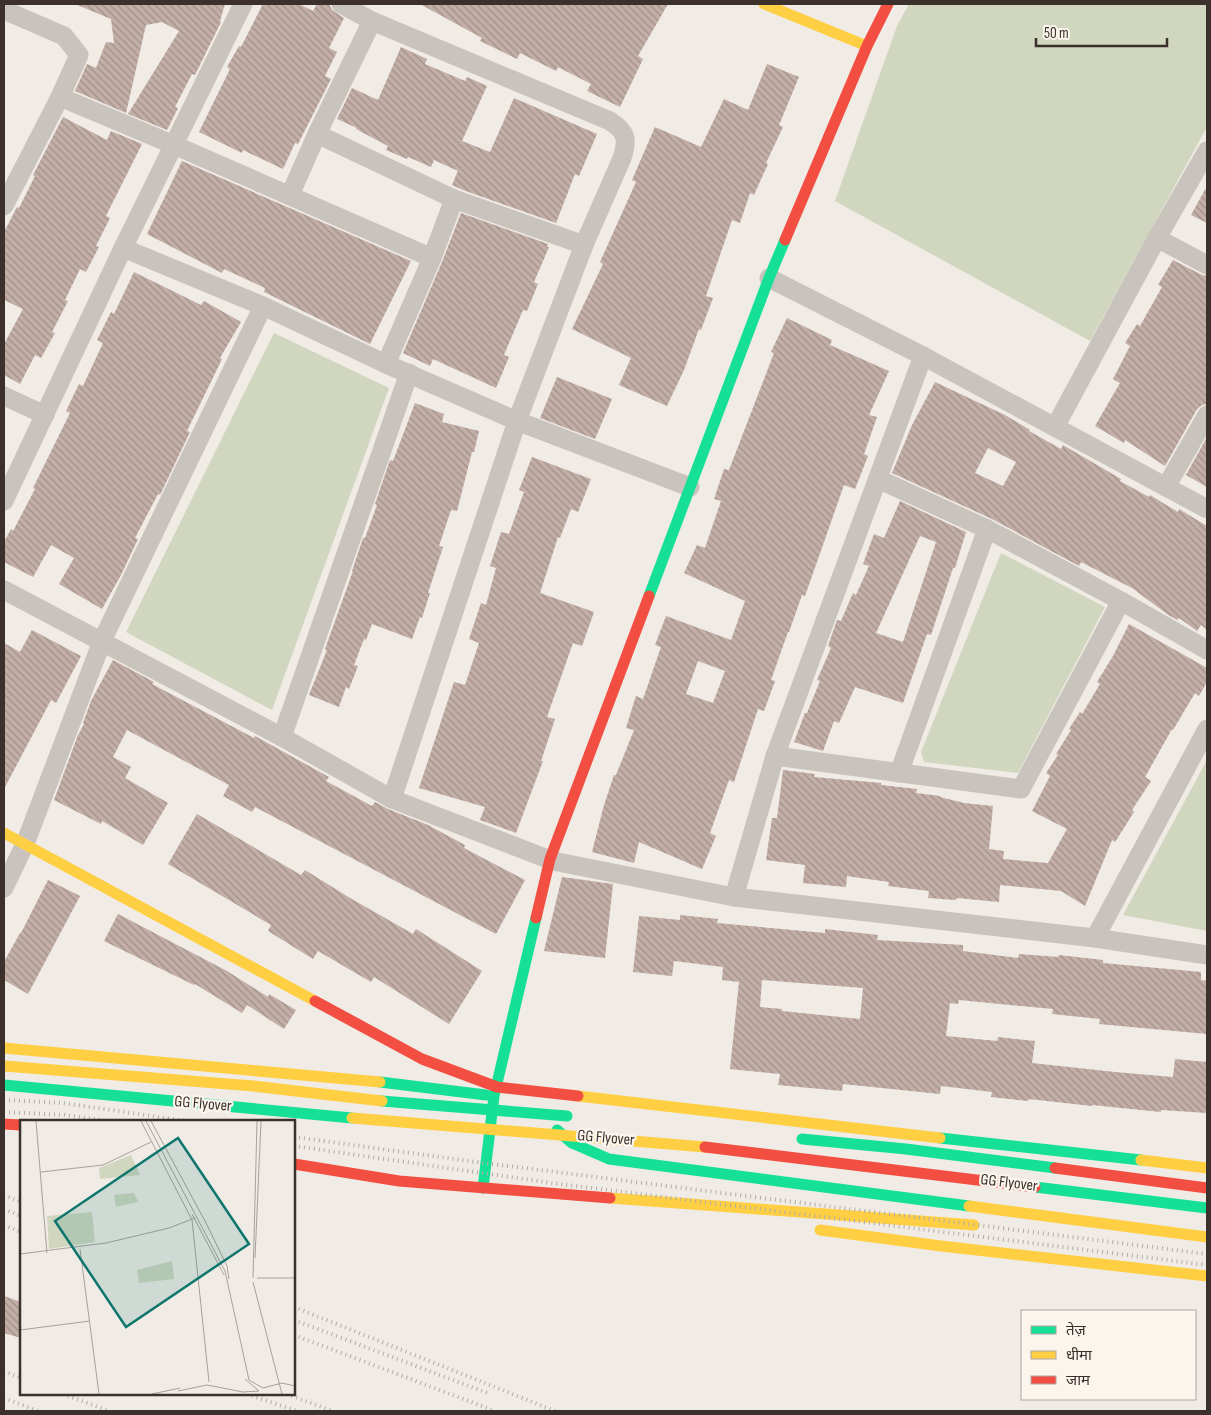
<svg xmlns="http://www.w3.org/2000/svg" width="1211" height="1415" font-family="'Sofia Sans Condensed','Noto Sans Devanagari',sans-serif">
	<defs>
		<pattern id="building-back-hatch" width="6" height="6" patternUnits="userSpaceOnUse" patternTransform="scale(1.25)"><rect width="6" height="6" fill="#c3afa7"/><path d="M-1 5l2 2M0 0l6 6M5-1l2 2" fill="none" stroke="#a08f88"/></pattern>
	</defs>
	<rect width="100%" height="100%" fill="#f0ebe5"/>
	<!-- park -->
	<g fill="#d1d6bf">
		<polygon points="909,4 1207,4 1207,127 1090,341 835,201 897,26"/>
		<polygon points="274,333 389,388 272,710 126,632"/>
		<polygon points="1001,553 1105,607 1018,773 924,762 921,752"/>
		<polygon points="1207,760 1207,931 1123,915"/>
	</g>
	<!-- building -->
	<g fill="url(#building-back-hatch)" fill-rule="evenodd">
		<polygon points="75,4 225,4 220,21 221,22 195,75 192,74 175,107 178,108 167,130 128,114 179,31 162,22 146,25 126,113 75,91 87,64 96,68 106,42 114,43 111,19"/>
		<polygon points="263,4 299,4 313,11 317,4 329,4 332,10 344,18 329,48 337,52 325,76 331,79 298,144 295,143 283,169 243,150 242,153 199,132 230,69 227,67 239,46 241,47"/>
		<polygon points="420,4 668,4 638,56 643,59 620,107 587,91 591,84 558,67 556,71 520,53 517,59 480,41 482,38"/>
		<polygon points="401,47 427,59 425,64 465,81 467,77 487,86 462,141 490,152 514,98 597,134 579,176 575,174 556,223 463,190 452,185 458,171 434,160 431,167 408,157 407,159 386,150 388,146 356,129 357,128 337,119 352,88 378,100"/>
		<polygon points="767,64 799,77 779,125 783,127 766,163 768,164 754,195 750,193 740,223 732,220 706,296 713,298 701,330 699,329 684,370 667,406 619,385 631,358 572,329 603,264 600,262 636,182 632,180 655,127 701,147 724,99 748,110"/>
		<polygon points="63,117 107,140 111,131 142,144 106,216 110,218 96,246 99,247 86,272 80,269 65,300 68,301 52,332 55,333 41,358 35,355 20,384 4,375 4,344 23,309 4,300 4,232 17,207 19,208 35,176 33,175"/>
		<polygon points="182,161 411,261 370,344 264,292 265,288 224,269 222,273 147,234"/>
		<polygon points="1207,186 1207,223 1191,215"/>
		<polygon points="461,213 548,244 547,247 549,247 534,282 538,284 527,311 523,310 504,355 509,357 496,388 433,359 430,366 403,353 442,262"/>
		<polygon points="1173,260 1202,275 1207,276 1207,404 1202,405 1197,409 1165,466 1125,440 1124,443 1095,426 1120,383 1113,379 1130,346 1125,343 1137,324 1140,326 1162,287 1158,285"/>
		<polygon points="134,272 201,305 204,301 241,322 220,358 222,359 187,431 190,432 160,495 158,494 135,538 138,539 121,575 102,609 59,584 74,558 51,545 33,577 4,562 4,542 11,529 13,531 35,489 33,488 70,413 66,411 79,384 83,386 103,343 97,340 111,312 114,314"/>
		<path d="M787 318 832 340 830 345 889 371 869 415 877 417 864 454 868 456 855 489 844 485 805 596 802 595 789 632H788L771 680 775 681 764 711 758 709 734 782 729 780 710 833 716 836 702 869 639 842 634 863 592 852 604 805 614 775H616L634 730 626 728 636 696 643 699 661 647 655 645 666 616 731 640 745 601 684 573 697 545 705 548 721 501 714 499 724 469 729 470 774 353 771 352ZM698 661 725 671 713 703 686 694Z"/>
		<polygon points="557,377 612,399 595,439 540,418"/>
		<path d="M935 382 1005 415 1030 430 1029 431 1061 449 1063 445 1121 479 1120 481 1149 497 1150 495 1178 512 1179 509 1207 526V630L1201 625 1197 631 1179 618 1177 620 1167 614 1132 588 1081 562 1079 566 992 519 892 473 912 425ZM988 448 1016 462 1003 486 975 473Z"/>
		<polygon points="415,403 444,414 442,422 479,431 474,452 472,452 457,511 451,510 439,546 443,547 428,593 430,593 422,618 420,617 412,639 372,624 366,640 364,639 354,665 358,666 349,689 346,687 339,707 309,695 327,650 325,649 353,571 352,571 363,538 365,538 377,505 375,504 390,460 393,461"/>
		<polygon points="1207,437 1207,487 1186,475"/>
		<polygon points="532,457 591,479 578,512 571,509 560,538 558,537 540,593 594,612 582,646 573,643 547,717 555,719 541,761 543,761 516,833 480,820 485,807 419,788 454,682 465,685 479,643 469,639 481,603 486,605 496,568 490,566 501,532 509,534 524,492 519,490"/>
		<path d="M900 501 966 532 955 568H953L931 635 927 634 903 703 855 687 839 723 834 721 823 751 794 742 805 713H807L820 681 817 680 831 648 828 646 837 620 841 621 853 593 856 595 869 566 863 564 874 534 884 538ZM920 536 936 542 903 642 876 633Z"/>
		<polygon points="1129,624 1207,668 1207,682 1199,696 1195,693 1173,730 1172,729 1145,777 1151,781 1132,810 1134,812 1115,842 1112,840 1085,906 1061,891 1000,885 999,902 957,898 956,900 928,898 929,891 888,886 889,882 847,876 846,887 803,883 805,865 766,860 772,818 777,818 783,770 815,774 814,777 881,783 881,785 917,789 916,793 940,796 940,797 964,803 993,806 989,849 1004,851 1003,859 1048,863 1067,829 1032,811 1050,776 1046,773 1058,755 1056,754 1071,730 1069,729 1080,712 1082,714 1100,684 1097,682 1113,656"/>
		<polygon points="32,630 81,656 56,703 51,700 4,789 4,643 20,652"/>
		<polygon points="113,660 154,682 152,684 254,738 255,736 329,777 326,781 372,806 375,802 388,809 428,825 465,845 464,848 525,880 496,934 255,807 252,812 223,796 229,785 127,730 113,757 131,767 125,778 168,803 143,845 102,821 101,824 54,800 78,735 84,724 83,723 91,701"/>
		<polygon points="197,814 301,875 305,870 350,898 413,934 416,929 482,971 449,1024 374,977 371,982 318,951 313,959 268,931 271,925 168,864"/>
		<polygon points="562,877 613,884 605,958 544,951"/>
		<polygon points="48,880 80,896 28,994 4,980 4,962 20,933 21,933"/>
		<polygon points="118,914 227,971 268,997 269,994 296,1010 284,1029 247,1005 242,1013 195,984 194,985 104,941"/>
		<path d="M680 915 718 919 717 923 825 933V929L878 935 877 940 963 945V951L1018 958 1019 954 1058 957 1059 955 1103 960V963L1201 972V980L1207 981V1034L1099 1024 1100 1019 1052 1014 1053 1009 959 1000 958 1004 950 1003 946 1036 997 1041 998 1037 1035 1041 1032 1063 1115 1072 1173 1077 1175 1059 1207 1062V1113L1161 1110V1112L1092 1105V1106L1029 1099 1028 1101 991 1097 992 1092 941 1086 940 1094 843 1084 842 1091 778 1085 780 1074 730 1069 739 982 722 980 723 967 674 961 672 976 633 972 639 916 680 920ZM762 980 863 988 860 1019 782 1011V1009L760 1007Z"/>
		<polygon points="4,1296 21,1302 21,1338 4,1333"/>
	</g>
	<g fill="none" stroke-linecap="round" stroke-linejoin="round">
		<!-- street -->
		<g stroke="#c9c3be" stroke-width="19">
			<path d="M341 4 372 21 610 121C627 132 628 140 622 158L584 245 517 421 392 799"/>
			<polyline points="4,10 64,36 79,55 60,97 4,206"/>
			<polyline points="60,97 174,145 432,258"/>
			<polyline points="317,134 454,199 584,245"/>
			<polyline points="290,195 317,134 372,21"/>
			<polyline points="1157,238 1207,265"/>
			<polyline points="123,248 263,306 386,364 517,421 690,487"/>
			<polyline points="769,278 923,356 1207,509"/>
			<polyline points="386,364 432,258 454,199"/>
			<polyline points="4,396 45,415"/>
			<polyline points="1055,427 1157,238 1207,151"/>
			<polyline points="878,479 987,529 1121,601 1207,650"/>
			<polyline points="1166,487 1207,415"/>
			<polyline points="4,501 123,248 243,4"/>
			<polyline points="4,590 282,737 392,799 553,861 734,897 1095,938 1207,955"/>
			<polyline points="282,737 409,373"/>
			<polyline points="775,756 1021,789 1121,601"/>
			<polyline points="899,773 987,529"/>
			<polyline points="4,888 25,844 102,641 263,306"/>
			<polyline points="734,897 775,756 923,356"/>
			<polyline points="1095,938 1207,729"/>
		</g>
		<!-- fast -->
		<g stroke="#16e098" stroke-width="11">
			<polyline points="649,596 769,278 785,240"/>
			<polyline points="380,1082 486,1095"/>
			<polyline points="4,1085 352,1118"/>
			<polyline points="382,1101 567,1116"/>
			<polyline points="557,1130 572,1143 609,1159 969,1206"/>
			<polyline points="940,1138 1141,1160"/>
			<polyline points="802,1139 906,1149 1055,1168"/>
			<polyline points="1035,1187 1207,1208"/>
			<polyline points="483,1188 494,1096 536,918"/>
		</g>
		<!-- slow -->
		<g stroke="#ffcf43" stroke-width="11">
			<polyline points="764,4 867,46"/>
			<polyline points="4,833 315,1001"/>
			<polyline points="4,1048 380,1082"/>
			<polyline points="4,1066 253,1086 382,1101"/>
			<polyline points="578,1096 940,1138"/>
			<polyline points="352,1118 705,1147"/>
			<polyline points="1141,1160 1207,1168"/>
			<polyline points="610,1198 974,1225"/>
			<polyline points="969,1206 1207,1237"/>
			<polyline points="820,1230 941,1246 1207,1276"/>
		</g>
		<!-- jam -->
		<g stroke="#f24e42" stroke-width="11">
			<polyline points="785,240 867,46 888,4"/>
			<polyline points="536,918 550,859 649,596"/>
			<polyline points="315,1001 422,1059 497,1087 578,1096"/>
			<polyline points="4,1124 21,1125"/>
			<polyline points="705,1147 1035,1187"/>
			<polyline points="294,1164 399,1181 610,1198"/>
			<polyline points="1055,1168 1207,1188"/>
		</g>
		<!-- rail -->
		<g stroke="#b1aca8" stroke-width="4" stroke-dasharray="1 4" stroke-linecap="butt">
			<polyline points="4,1100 63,1103 186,1121"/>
			<polyline points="4,1112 64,1115 110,1121"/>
			<polyline points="294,1137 469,1161 1207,1254"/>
			<polyline points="294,1146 552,1183 1207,1265"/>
			<polyline points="4,1195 21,1202"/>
			<polyline points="4,1209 21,1216"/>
			<polyline points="4,1225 21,1232"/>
			<polyline points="294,1307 555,1411"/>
			<polyline points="294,1320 490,1394"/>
			<polyline points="294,1335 495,1411"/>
			<polyline points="4,1371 21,1378"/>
			<polyline points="63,1394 109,1411"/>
			<polyline points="247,1394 297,1411"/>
			<polyline points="287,1394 332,1411"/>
			<polyline points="4,1398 38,1411"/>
		</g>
	</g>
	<g text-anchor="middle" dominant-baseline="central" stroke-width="4.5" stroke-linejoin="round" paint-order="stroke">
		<!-- street labels -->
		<g font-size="16" fill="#3b302b" stroke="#fbf5ee">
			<text transform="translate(203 1104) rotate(5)">GG Flyover</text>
			<text transform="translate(606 1138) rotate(5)">GG Flyover</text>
			<text transform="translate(1009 1183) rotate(7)">GG Flyover</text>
		</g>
	</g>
	<!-- overview -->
	<g transform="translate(20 1120)">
		<rect width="275" height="275" fill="#f0ebe5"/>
		<path d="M111 35 120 55 80 59 79 48ZM114 73 118 82 96 87 94 75ZM72 92 75 122 29 129 27 96ZM152 141 154 159 119 163 117 150Z" fill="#d1d6bf"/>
		<path fill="none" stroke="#a8a09b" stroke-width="1" d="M16 1 27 133M121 1 172 100 189 262M126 1 205 151 229 260 243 268 262 263 275 266M131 1 186 103 207 146 209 159M21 52 83 45 131 22M172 94 204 155M60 129 79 274M0 134 86 123 149 108 175 98M235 138 241 1M233 158 237 1M237 158H275M233 162 262 274M0 210 70 201M225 259 239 271M158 271 187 265 223 272 239 271M132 274 160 268"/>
		<path fill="#0f766e" fill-opacity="0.15" stroke="#0f766e" stroke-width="2.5" d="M158 18 229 124 106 207 35 101Z"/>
		<rect width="275" height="275" fill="none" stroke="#3b302b" stroke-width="2.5"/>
	</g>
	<!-- border -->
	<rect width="1211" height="1415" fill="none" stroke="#3b302b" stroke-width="10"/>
	<!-- legend -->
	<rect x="1021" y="1310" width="175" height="90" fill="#fbf5ee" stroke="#aea6a0"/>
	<rect x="1031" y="1326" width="25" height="8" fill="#16e098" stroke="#aea6a0"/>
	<text x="1066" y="1335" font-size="15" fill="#3b302b">तेज़</text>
	<rect x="1031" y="1351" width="25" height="8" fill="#ffcf43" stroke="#aea6a0"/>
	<text x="1066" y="1360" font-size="15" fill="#3b302b">धीमा</text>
	<rect x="1031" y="1376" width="25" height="8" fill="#f24e42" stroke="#aea6a0"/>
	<text x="1066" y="1385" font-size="15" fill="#3b302b">जाम</text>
	<!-- scale -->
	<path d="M1036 38v8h131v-8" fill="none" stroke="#3b302b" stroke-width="2.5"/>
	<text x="1044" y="38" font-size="15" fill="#3b302b" stroke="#fbf5ee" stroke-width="4" paint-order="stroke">50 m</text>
</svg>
